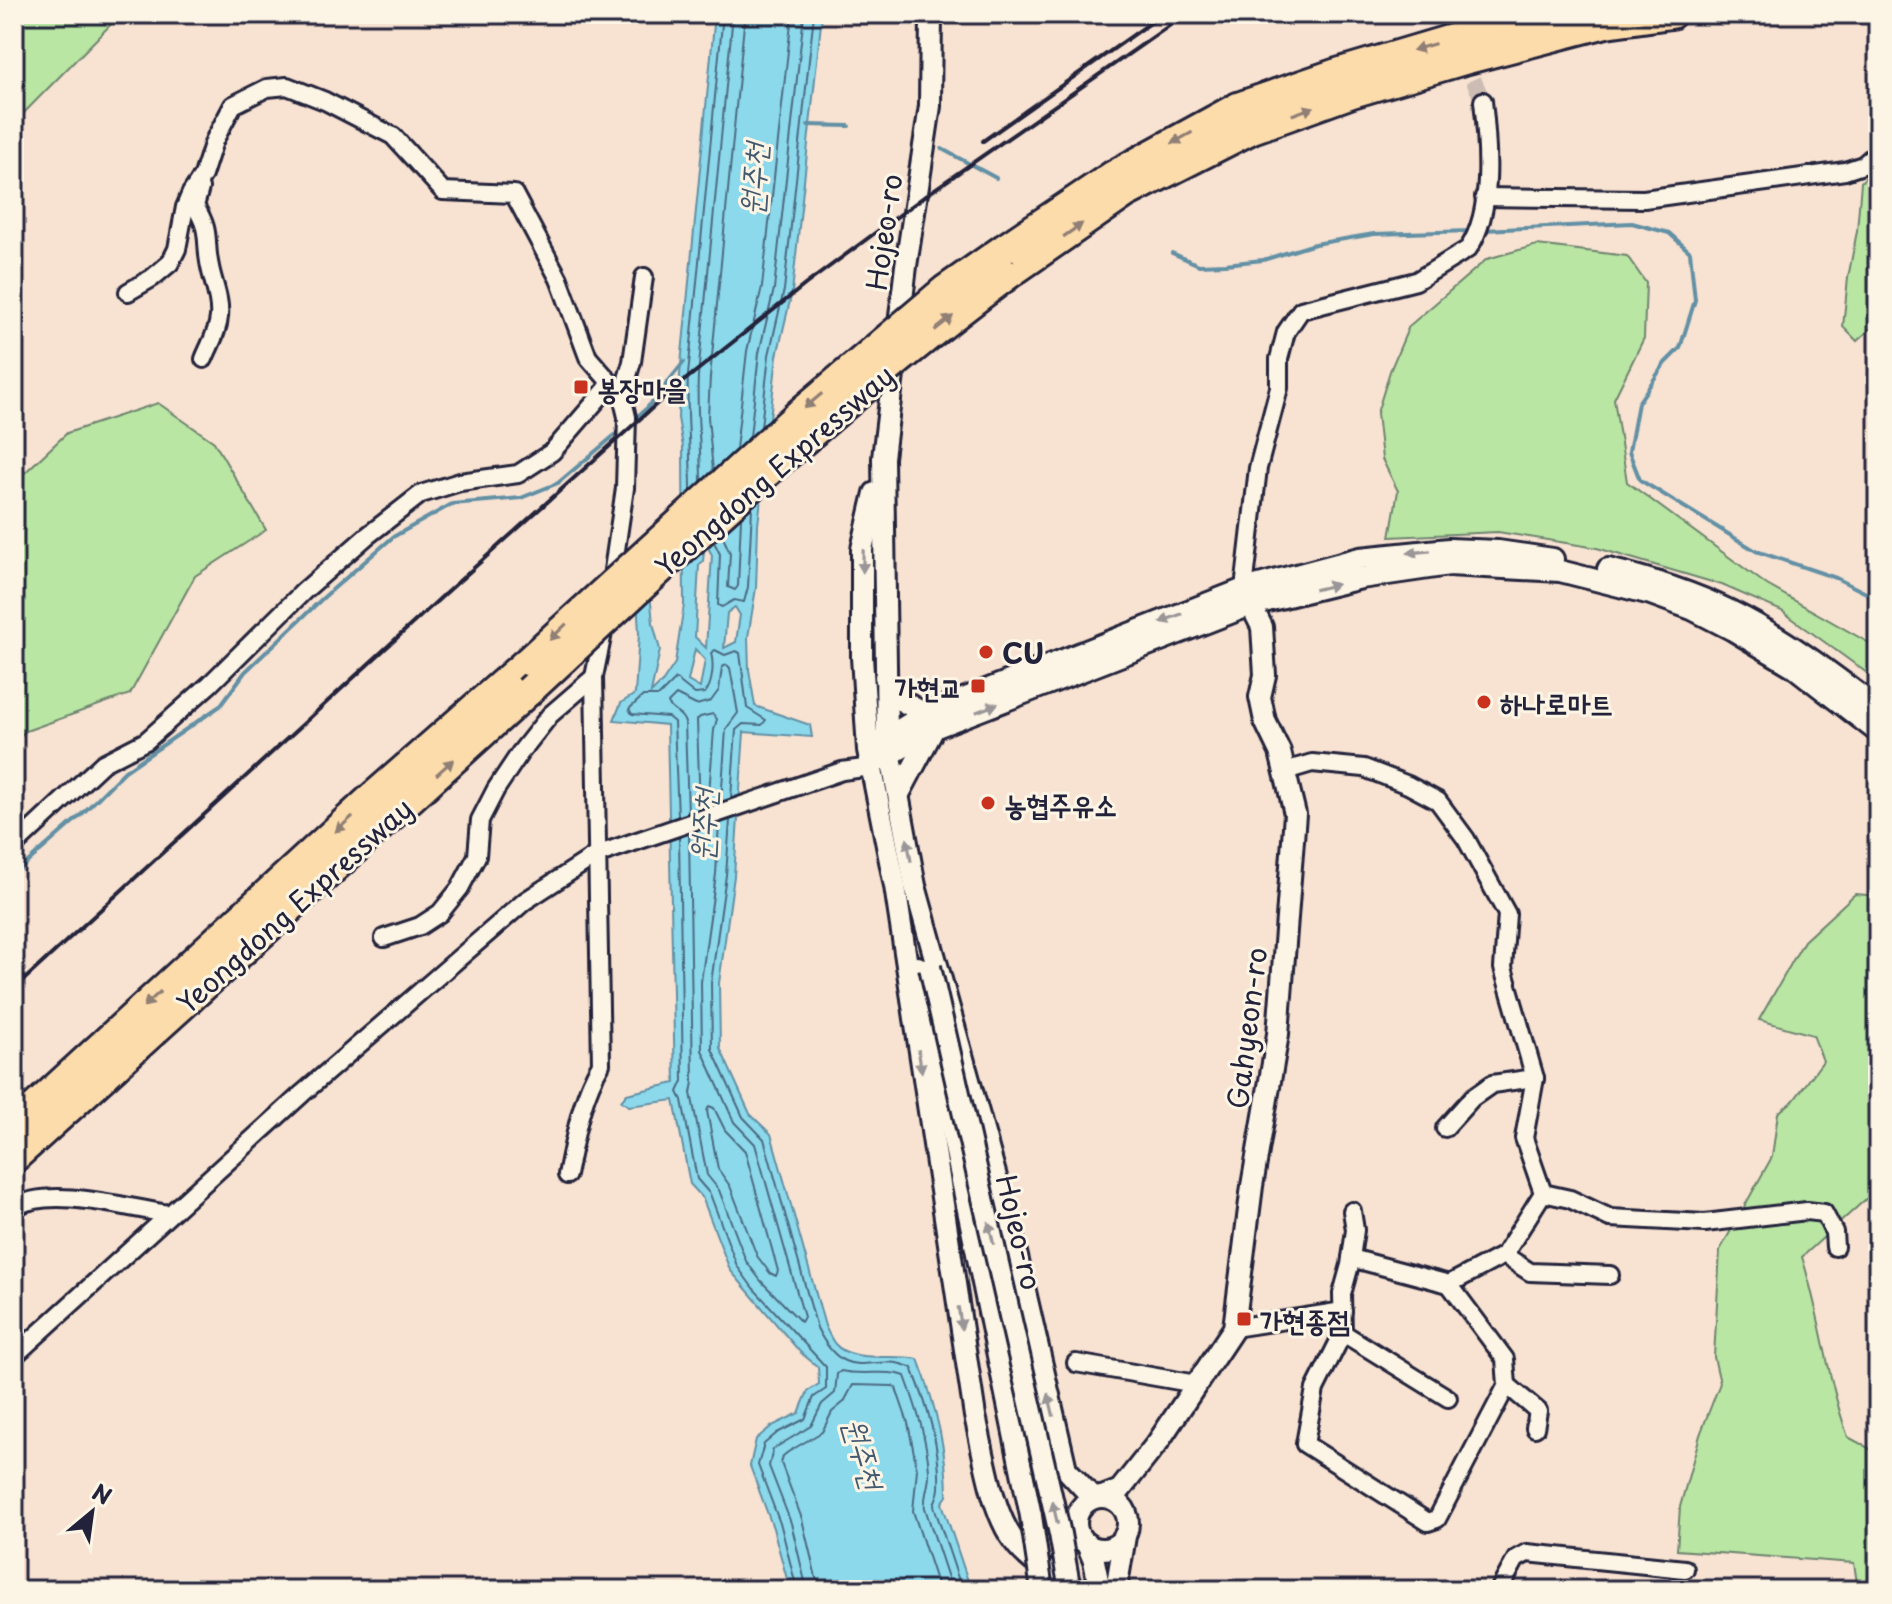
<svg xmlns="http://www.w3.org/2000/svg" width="1892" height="1604" font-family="'Playpen Sans','Poor Story',sans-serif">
	<rect width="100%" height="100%" fill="#f8e2d1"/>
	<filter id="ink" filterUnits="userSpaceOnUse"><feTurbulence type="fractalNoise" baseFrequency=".0125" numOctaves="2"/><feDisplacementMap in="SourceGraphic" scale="16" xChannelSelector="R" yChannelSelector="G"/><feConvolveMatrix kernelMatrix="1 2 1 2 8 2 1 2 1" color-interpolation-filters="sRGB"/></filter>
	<g filter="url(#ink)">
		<!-- green -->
		<g fill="#b9e6a3" stroke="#6e846f" stroke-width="2">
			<polygon points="14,14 121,14 14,123"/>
			<polygon points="1878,164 1878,322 1857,341 1843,327 1848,278 1857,231 1861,182"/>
			<polygon points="1537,245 1627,256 1646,283 1644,338 1614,399 1627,482 1767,585 1878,648 1878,681 1782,611 1722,585 1597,548 1498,532 1390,537 1398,491 1382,459 1377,413 1390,371 1409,326 1487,259"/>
			<polygon points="158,403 214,442 266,530 195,576 130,694 26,731 14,741 14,483 67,433"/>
			<path d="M1855 894 1878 896V1188L1802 1257C1821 1317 1827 1378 1848 1437L1878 1453V1590H1858L1854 1563 1677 1550 1680 1507 1700 1435 1720 1383 1714 1357 1720 1250 1772 1157 1778 1113 1794 1100 1823 1061 1813 1035 1759 1020 1804 941Z"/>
		</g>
		<!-- water -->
		<path fill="#8cd9ec" stroke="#6290a5" stroke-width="2" fill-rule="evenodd" d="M715 14H822L792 292 777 356 758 525 756 588 748 637 749 670 755 706 810 725 812 737 744 732 734 876 719 983 720 1048 750 1114 771 1134 825 1326C828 1332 831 1339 835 1344 851 1363 893 1354 918 1359 935 1403 947 1449 947 1496L942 1503 971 1590H790L773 1528 750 1466 756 1439 772 1426 799 1413 808 1391 819 1384 818 1367 800 1352 730 1270 702 1197 690 1184 674 1100 629 1106 621 1101 627 1094 675 1083 667 725 614 720 621 703 635 694 639 634 635 559 650 593 653 623 660 650 651 693 663 681 675 663 684 605 683 447 678 418 680 375ZM705 542 712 555 706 648 695 637 699 565 703 561ZM735 607 740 615 736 642 724 648 727 613ZM695 649 705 660 700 688 688 681Z"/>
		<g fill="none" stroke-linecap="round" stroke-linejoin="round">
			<!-- shore -->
			<g stroke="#4c6b82" stroke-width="2">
				<polyline points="761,427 769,355 784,290 814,14"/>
				<polyline points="750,437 759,353 774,289 804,14"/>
				<polyline points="736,449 747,351 762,287 792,14"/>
				<polyline points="713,471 708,417 710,377 745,14"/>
				<path d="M701 482C701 446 696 412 698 376L733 14"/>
				<path d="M691 491C691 452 686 414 688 375L723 14"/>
				<polyline points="722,535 730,553 728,587 735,590 738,586 741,518"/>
				<polyline points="714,542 720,554 718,605 722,607 734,600 744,602 748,587 752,508"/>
				<polyline points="700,809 697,720 700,717 713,714 717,719 714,730 708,806"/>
				<path d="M688 813 685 723C682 712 670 711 668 703L676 695 696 705 711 701 719 690 722 667 727 665 730 668 738 713 726 729 721 802"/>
				<path d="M678 816 674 722 668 717 632 714 629 709 643 696H659L676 679 695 694 705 693C713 684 714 664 711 653L715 650 725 655 736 651 740 653 747 708 766 720 762 725 743 724 736 730 731 798"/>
				<path d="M730 820 726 875 711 983 712 1049 743 1117 764 1139 817 1328C848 1390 872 1349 912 1368 927 1404 941 1448 939 1488 939 1495 935 1498 934 1506L962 1590"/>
				<polyline points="689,834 693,1082 691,1093 707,1175 719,1190 746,1261 761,1281 801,1322 804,1317 755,1144 734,1122 702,1050 701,982 716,874 719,823"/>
				<polyline points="679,837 683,1081 678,1092 682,1100 697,1179 710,1194 737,1266 753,1288 826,1367 826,1389 814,1397 805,1419 777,1433 764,1444 758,1465 781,1526 797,1590"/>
				<polygon points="709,1106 714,1108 725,1130 745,1151 778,1271 776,1276 770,1273 757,1256 730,1186 718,1169 707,1111"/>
				<path d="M807 1590 791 1523 769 1466 773 1449 811 1426 822 1404 835 1393 837 1374 841 1371C861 1376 888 1369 905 1376 916 1406 927 1439 929 1471 930 1486 923 1495 925 1508L952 1590"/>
				<polyline points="819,1590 802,1519 781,1463 783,1456 788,1452 822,1432 832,1412 844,1402 853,1385 893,1386 896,1388 908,1423 917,1469 913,1511 939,1590"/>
			</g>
			<!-- stream -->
			<g stroke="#6290a5" stroke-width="4">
				<polyline points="808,125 849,126"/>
				<polyline points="942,149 996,178"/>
				<polyline points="1484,230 1632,223 1669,233 1690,252 1695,300 1680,348 1665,363 1638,403 1629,452 1640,480 1756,551 1836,578 1878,599"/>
				<polyline points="1172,253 1199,265 1225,264 1263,260 1315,244 1374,234 1471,231"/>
				<polyline points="632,421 647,408 684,362"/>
				<polyline points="14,874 80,816 125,771 220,706 245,672 324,597 393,537 452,504 521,498 558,483 622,429"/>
			</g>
			<!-- minor-tunnel -->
			<polyline stroke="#cdbcb3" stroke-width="16" stroke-dasharray="16 8" stroke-linecap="butt" points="1443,14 1483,101"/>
			<defs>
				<g id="minor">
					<path d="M200 188 195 206C212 233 204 240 210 267 213 283 221 300 219 317 218 332 209 346 204 359"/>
					<polyline points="1484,197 1644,199 1845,171 1863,165 1878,152"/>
					<polyline points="128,292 152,278 170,263 177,249 185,207 191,193 203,175 214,141 233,105 267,88 287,86 325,101 393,136 443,191 514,194 559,279 588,357 622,396 627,417 625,488 611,584"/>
					<polyline points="622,396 632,362 644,277"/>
					<path d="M1244 589 1258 468 1279 388V359L1286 332 1301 310 1416 281 1468 249C1494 212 1488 144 1483 101"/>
					<polyline points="1285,771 1312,763 1364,768 1408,785 1438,801 1466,839 1507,914 1503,968 1535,1078 1524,1138 1543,1193 1504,1255 1449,1284"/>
					<polyline points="14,846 103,763 146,741 210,684 304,591 367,536 421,494 460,482 518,474 552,452 610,385"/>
					<polyline points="384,938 420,926 440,913 460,888 477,856 480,820 496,789 520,753 550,715 594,677"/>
					<polyline points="1445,1128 1472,1098 1492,1084 1535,1078"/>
					<path d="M567 1175C575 1137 581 1097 601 1064L594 677 605 623"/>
					<polyline points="1543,1193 1570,1199 1610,1218 1705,1223 1807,1211 1824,1213 1834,1232 1835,1247"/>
					<path d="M14 1208C48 1185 128 1208 168 1214"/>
					<polyline points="1352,1211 1355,1230 1350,1265 1342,1294 1343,1333 1315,1389 1305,1444 1428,1522 1437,1519 1507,1385 1505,1359 1449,1284"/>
					<polyline points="1504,1255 1530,1272 1610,1275"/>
					<polyline points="1351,1258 1449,1284"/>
					<polyline points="1234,1328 1343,1311"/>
					<polyline points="1343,1333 1448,1398"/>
					<polyline points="14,1356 303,1093 525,901 596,855 842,771 871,767"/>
					<polyline points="1076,1363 1196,1384"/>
					<polyline points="1507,1385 1538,1411 1535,1428"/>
					<polyline points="1499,1590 1516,1559 1527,1553 1685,1569"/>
				</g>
				<g id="tertiary">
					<polyline points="931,14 930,106 906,266 883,458 887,735 915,886 1011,1231 1066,1469 1093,1498"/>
					<path d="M875 493 862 549V657L868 750 895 886 975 1416C984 1453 991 1510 1014 1541 1030 1563 1056 1577 1078 1590"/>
					<path d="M1608 569C1650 579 1691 592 1730 611 1782 636 1832 674 1878 709"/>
					<polyline points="885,677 902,701 925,714"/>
					<polyline points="878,743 925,714 1244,589 1360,558 1449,549 1498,551 1553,559"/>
					<polyline points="882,760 934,728 1251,605 1361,578 1449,565 1560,571 1651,594 1692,609 1733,630 1793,666 1878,732"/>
					<polyline points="899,794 933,730"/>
					<polyline points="918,967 1031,1516"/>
					<polyline points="1102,1497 1120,1490 1158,1442 1234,1328 1252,1186 1278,1034 1295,814 1280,752 1265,721 1260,697 1265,675 1262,627 1245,593"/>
					<circle cx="1102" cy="1523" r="26"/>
					<polyline points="1087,1544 1094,1561 1100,1590"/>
					<polyline points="1116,1590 1125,1536"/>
				</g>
				<g id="motorway">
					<polyline points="1005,248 1112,176 1238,107 1334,74 1455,38 1554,14"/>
					<polyline points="1009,274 1126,193 1252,129 1352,93 1464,60 1606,23 1671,14"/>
					<polyline points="14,1126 369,800 528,661"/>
					<polyline points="14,1158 529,691"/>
				</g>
			</defs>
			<!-- minor casing -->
			<use href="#minor" stroke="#22223b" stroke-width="22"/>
			<!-- tertiary casing -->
			<use href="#tertiary" stroke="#22223b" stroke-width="26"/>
			<!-- motorway casing -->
			<use href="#motorway" stroke="#22223b" stroke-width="34"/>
			<!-- minor -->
			<use href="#minor" stroke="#fcf5e5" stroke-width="16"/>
			<!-- tertiary -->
			<use href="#tertiary" stroke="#fcf5e5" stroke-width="20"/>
			<!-- motorway -->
			<use href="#motorway" stroke="#fddcac" stroke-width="28"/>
			<!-- rail -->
			<g stroke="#22223b" stroke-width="4">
				<polyline points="983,141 1163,14"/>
				<polyline points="14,989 447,592 670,392 806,284 925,196 1186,14"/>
			</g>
			<defs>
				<g id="tertiary-bridge">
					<polyline points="930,967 1060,1534 1070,1590"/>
					<polyline points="1031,1516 1042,1590"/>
				</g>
				<g id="motorway-bridge">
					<polyline points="528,661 802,411 945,290 1005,248"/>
					<path d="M529 691C684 547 839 400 1009 274"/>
				</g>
			</defs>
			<!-- tertiary-bridge casing -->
			<use href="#tertiary-bridge" stroke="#22223b" stroke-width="26" stroke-linecap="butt"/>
			<!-- motorway-bridge casing -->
			<use href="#motorway-bridge" stroke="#22223b" stroke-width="34" stroke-linecap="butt"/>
			<!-- tertiary-bridge -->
			<use href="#tertiary-bridge" stroke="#fcf5e5" stroke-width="20"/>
			<!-- motorway-bridge -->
			<use href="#motorway-bridge" stroke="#fddcac" stroke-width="28"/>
		</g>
		<!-- one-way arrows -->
		<defs><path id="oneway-solid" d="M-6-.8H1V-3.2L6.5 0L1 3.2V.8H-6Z" transform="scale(2)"/></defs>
		<g fill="#907f74">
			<use href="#oneway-solid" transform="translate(1424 47) rotate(163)"/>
			<use href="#oneway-solid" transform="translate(1303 111) rotate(-20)"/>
			<use href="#oneway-solid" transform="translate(1182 138) rotate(151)"/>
			<use href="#oneway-solid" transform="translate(1073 230) rotate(-35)"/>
			<use href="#oneway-solid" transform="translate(944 323) rotate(-38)"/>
			<use href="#oneway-solid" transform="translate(813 401) rotate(140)"/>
			<use href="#oneway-solid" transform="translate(558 632) rotate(136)"/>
			<use href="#oneway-solid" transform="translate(445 767) rotate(-42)"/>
			<use href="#oneway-solid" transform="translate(344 824) rotate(138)"/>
			<use href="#oneway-solid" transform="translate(152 999) rotate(138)"/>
		</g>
		<g fill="#9a9698">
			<use href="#oneway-solid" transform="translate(1419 552) rotate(175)"/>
			<use href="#oneway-solid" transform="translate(863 561) rotate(91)"/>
			<use href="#oneway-solid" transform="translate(1326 587) rotate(-14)"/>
			<use href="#oneway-solid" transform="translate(1171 618) rotate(159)"/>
			<use href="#oneway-solid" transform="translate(987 708) rotate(-21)"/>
			<use href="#oneway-solid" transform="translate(909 850) rotate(-100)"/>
			<use href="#oneway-solid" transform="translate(920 1061) rotate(81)"/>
			<use href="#oneway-solid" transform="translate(991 1233) rotate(-103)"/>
			<use href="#oneway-solid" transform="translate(960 1318) rotate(81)"/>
			<use href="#oneway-solid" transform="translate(1051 1405) rotate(-103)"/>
			<use href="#oneway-solid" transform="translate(1055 1513) rotate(-103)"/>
		</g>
	</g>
	<!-- markers -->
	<g fill="#c8321e" stroke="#fcf5e5" stroke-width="3">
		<rect x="573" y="379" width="16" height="16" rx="4"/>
		<circle cx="986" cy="652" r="8"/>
		<rect x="970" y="678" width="16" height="16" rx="4"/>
		<circle cx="1484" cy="702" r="8"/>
		<circle cx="988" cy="803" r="8"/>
		<rect x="1236" y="1311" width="16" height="16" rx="4"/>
	</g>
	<g text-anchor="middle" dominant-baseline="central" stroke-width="6" stroke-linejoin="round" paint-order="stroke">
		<!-- street labels -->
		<g font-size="28" fill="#22223b" stroke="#fcf5e5">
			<text transform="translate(883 232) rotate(-82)">Hojeo-ro</text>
			<text transform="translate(774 470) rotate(-41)">Yeongdong Expressway</text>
			<text transform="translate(294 905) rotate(-42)">Yeongdong Expressway</text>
			<text transform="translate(1246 1028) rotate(-83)">Gahyeon-ro</text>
			<text transform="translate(1020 1232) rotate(77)">Hojeo-ro</text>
		</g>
		<!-- poi labels -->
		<g font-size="28" font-weight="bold" fill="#22223b" stroke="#fcf5e5" text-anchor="start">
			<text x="597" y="387">봉장마을</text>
			<text x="1002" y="652">CU</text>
			<text x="962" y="686" text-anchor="end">가현교</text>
			<text x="1500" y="702">하나로마트</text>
			<text x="1004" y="803">농협주유소</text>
			<text x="1260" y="1319">가현종점</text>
		</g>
		<!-- water labels -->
		<g font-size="30" font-style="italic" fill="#425970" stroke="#fcf5e5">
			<text transform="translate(752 179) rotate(-86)">원주천</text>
			<text transform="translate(702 825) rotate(-87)">원주천</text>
			<text transform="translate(865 1453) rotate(74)">원주천</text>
		</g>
	</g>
	<!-- margin -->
	<rect width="1892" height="1604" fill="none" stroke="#fcf5e5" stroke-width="48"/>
	<rect x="24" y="24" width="1844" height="1556" fill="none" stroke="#22223b" stroke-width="3" filter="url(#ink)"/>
	<!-- north arrow -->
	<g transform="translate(92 1512) rotate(29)" stroke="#fcf5e5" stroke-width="6" paint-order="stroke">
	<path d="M0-6L14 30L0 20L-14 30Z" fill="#22223b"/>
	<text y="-12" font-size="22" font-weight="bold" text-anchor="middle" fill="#22223b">N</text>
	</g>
</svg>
